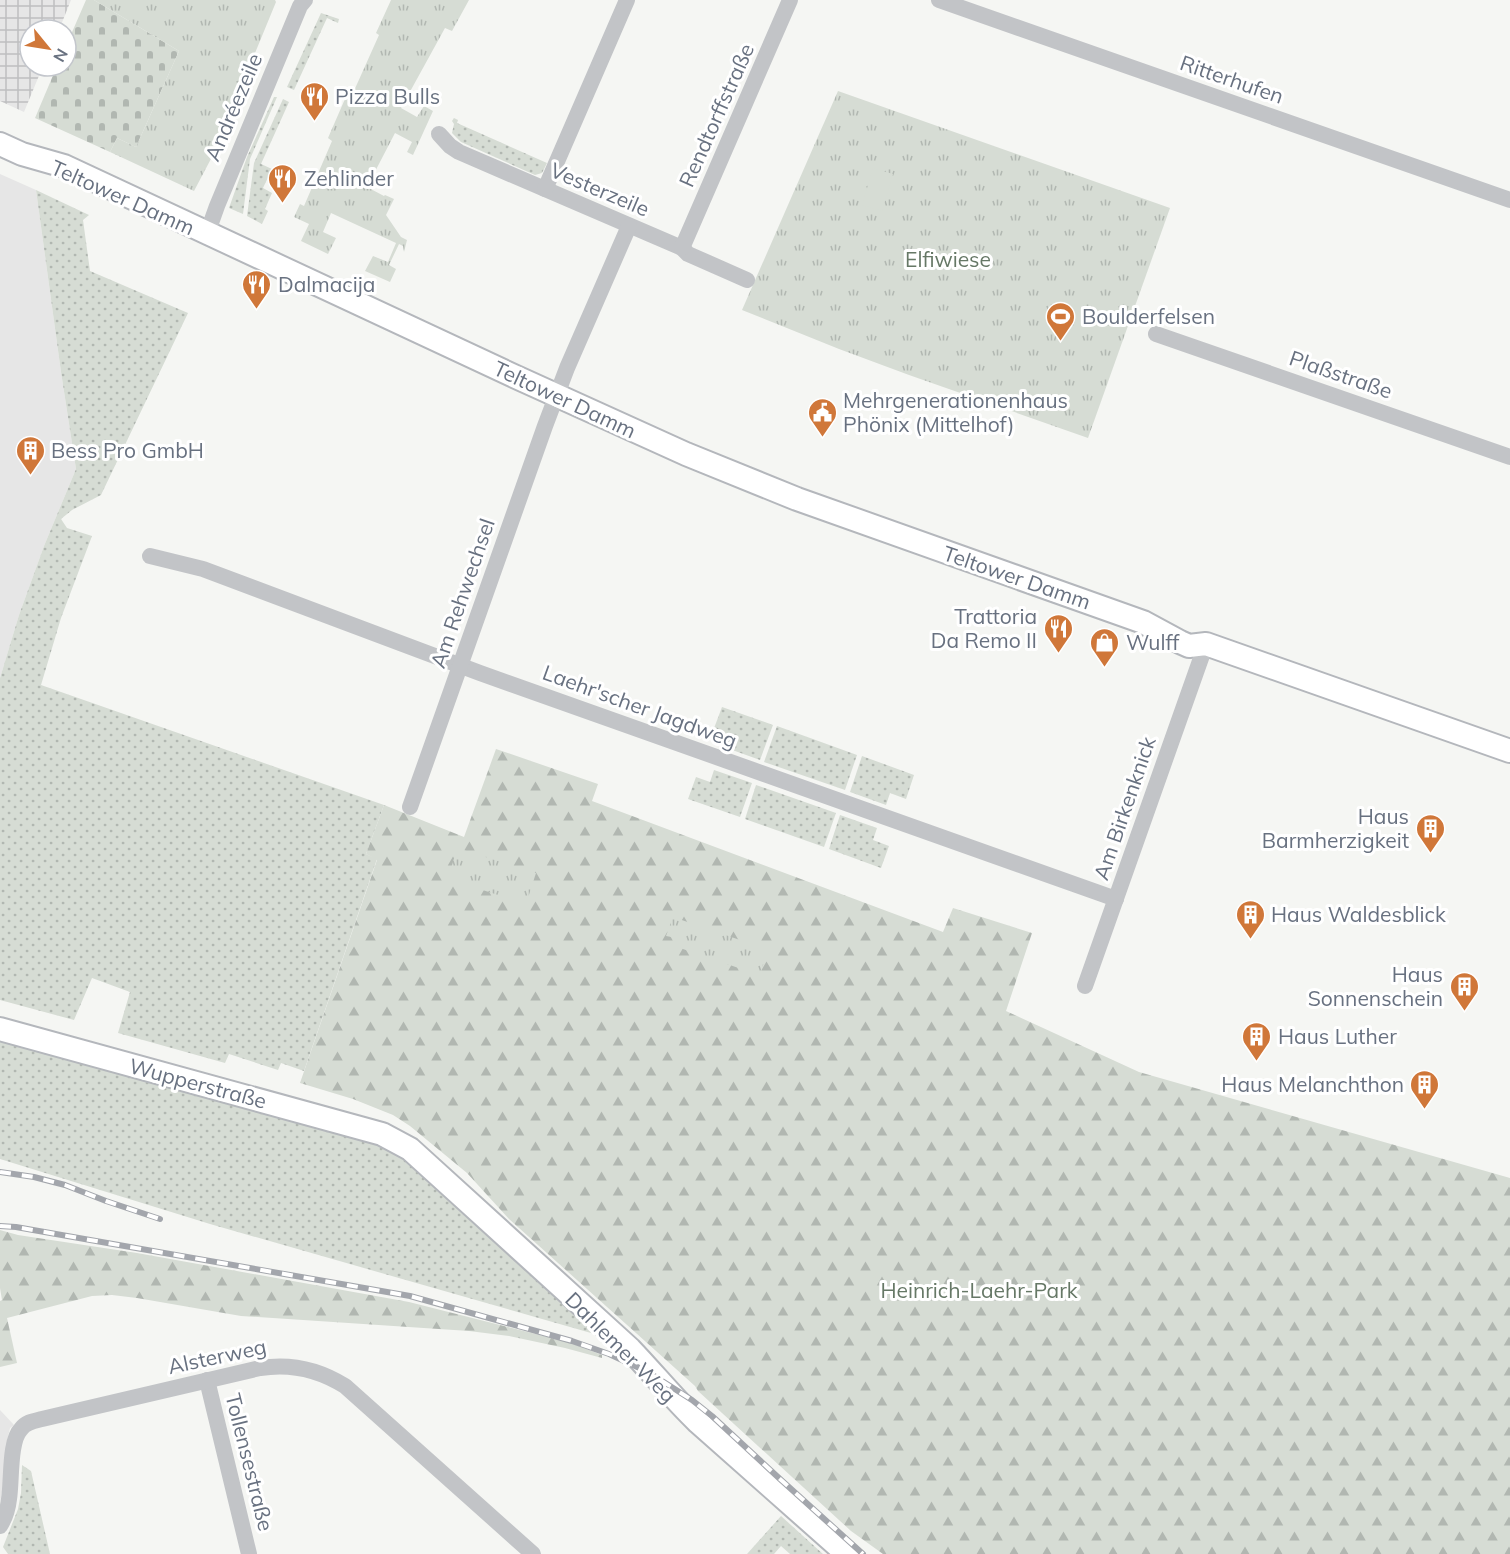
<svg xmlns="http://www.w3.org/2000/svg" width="1510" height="1554" font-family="Mulish,sans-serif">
	<defs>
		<pattern id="industrial-grid" width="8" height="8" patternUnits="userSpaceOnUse" patternTransform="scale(1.5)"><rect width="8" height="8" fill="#e6e6e6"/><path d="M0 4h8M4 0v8" fill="none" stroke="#bebfc0"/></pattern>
		<pattern id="grass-dots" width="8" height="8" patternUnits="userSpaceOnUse" patternTransform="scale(1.5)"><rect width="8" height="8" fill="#d6dcd4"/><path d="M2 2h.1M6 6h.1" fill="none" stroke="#b1b7b1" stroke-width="1.8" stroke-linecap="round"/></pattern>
		<pattern id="forest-firs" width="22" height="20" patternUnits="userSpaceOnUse" patternTransform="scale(1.5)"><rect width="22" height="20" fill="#d6dcd4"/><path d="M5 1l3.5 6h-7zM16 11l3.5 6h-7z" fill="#b1b7b1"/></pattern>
		<pattern id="cemetery-stones" width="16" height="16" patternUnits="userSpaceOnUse" patternTransform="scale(1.5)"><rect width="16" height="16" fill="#d6dcd4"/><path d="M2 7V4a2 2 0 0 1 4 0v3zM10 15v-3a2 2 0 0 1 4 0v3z" fill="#b1b7b1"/></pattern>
		<pattern id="park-tufts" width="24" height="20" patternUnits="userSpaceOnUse" patternTransform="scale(1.5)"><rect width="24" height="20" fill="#d6dcd4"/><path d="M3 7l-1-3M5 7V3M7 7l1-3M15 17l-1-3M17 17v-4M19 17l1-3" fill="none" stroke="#b1b7b1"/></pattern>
	</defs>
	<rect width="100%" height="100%" fill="#f5f6f3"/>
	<!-- built -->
	<g fill="#e6e6e6">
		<polygon points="0,174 36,190 61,372 76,469 44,546 19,615 0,678"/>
		<polygon points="0,1410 14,1425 10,1428 7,1441 3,1486 0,1503"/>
	</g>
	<!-- industrial -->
	<polygon fill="url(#industrial-grid)" points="0,0 71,0 59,30 30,30 30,66 43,66 24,112 0,101"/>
	<!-- grass -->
	<g fill="url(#grass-dots)">
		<polygon points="321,13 339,19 338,23 327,18 294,90 287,87"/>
		<polygon points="274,97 277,97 250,159 243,214 229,208 247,157"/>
		<polygon points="283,99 289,102 261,164 272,169 263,188 272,193 265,209 268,211 262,224 247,216 254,163"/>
		<polygon points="454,118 458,120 457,123 547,163 542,173 535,175 461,142 452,133 454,124 452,121"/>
		<polygon points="36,190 89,215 83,220 90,271 188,313 101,495 72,510 61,519 67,528 92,536 61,618 41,685 384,805 366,854 377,859 304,1071 281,1063 278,1070 229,1054 225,1063 118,1033 130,992 92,978 74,1020 0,1000 0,678 19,615 44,546 76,469 61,372"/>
		<polygon points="722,707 773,725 760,760 724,747 728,736 713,731"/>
		<polygon points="777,726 857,755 845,790 764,762"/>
		<polygon points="862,756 914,775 906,799 890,793 886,805 850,792"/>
		<polygon points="714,770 752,783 740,817 688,799 696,777 710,782"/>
		<polygon points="756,785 836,813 824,847 745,819"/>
		<polygon points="840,815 877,828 873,840 889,846 881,868 829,849"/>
		<polygon points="0,1035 394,1148 605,1337 210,1224 0,1159"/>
		<polygon points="22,1465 31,1471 50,1554 8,1554 3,1547 18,1509 21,1493"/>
		<polygon points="781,1516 823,1554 790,1554 781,1546 774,1554 747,1554"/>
	</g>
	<!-- forest -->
	<g fill="url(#forest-firs)">
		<polygon points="496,749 598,784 592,801 943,932 953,908 1032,933 1006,1011 1139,1072 1510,1178 1510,1554 883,1554 851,1531 698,1391 695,1386 509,1219 467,1173 410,1126 393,1115 353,1099 300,1083 377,860 366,854 384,805 464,837"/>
		<polygon points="0,1230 18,1235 137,1253 409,1302 571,1343 602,1355 602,1358 565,1348 509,1336 469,1331 241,1316 137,1298 112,1295 92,1296 7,1318 17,1363 0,1367 0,1301 2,1300 0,1288"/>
	</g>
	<!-- cemetery -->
	<polygon fill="url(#cemetery-stones)" points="86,0 94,0 179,51 136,147 117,138 110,152 35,118 57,66 66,66 66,46"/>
	<!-- park -->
	<g fill="url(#park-tufts)">
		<polygon points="94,0 275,0 276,2 213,155 194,191 110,152 117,138 136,147 179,51"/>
		<polygon points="391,0 469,0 452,31 445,28 401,108 417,117 424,106 433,111 413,155 407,152 412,142 395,133 367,187 384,196 385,195 394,199 386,215 401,237 407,240 404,252 403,246 399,244 389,265 396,269 390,282 365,271 373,256 388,262 396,243 331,213 323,232 336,238 328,254 301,241 309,224 294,217 300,204 304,206 332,141 328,138 348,92 353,93 379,35 376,33"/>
		<polygon points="838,91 1170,208 1088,438 909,375 839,349 742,310"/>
		<polygon points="457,848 536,873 526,904 448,879"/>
		<polygon points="673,917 769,950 759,975 680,948 682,939 666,936"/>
	</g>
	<!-- pitch -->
	<polygon fill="#d6dcd4" points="873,168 893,174 882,211 862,205"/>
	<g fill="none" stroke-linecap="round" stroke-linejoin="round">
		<defs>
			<g id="secondary">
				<polyline points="0,144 22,154 64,166 516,377 686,454 797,499 1143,622 1180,642 1189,646 1206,644 1510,751"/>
				<path d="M0 1029 382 1134 410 1149 630 1349C653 1373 674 1399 698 1422L847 1554"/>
			</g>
		</defs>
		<!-- secondary casing -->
		<use href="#secondary" stroke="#b4b7bc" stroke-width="26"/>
		<!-- street -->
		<g stroke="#c2c4c7" stroke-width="16">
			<polyline points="939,0 1510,200"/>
			<polyline points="439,134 450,146 459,152 682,248 688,254 747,280"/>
			<polyline points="545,189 627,0"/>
			<polyline points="207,234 217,206 300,6 305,0"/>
			<polyline points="682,248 790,0"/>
			<polyline points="1156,334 1510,457"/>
			<polyline points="150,556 203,569 480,673 1116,899"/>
			<polyline points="410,807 545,426 567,368 629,226"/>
			<polyline points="1085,986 1206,644"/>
			<polyline points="207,1380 249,1554"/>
			<path d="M0 1526C5 1518 8 1508 9 1499 12 1481 9 1441 21 1429 26 1422 34 1421 42 1419L260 1368C291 1363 318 1369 345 1386L533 1554"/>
		</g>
		<!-- secondary -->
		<use href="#secondary" stroke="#fff" stroke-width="22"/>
		<defs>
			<g id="rail">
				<polyline points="0,1172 34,1177 65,1185 106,1201 160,1219"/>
				<polyline points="0,1226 16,1227 410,1296 572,1341 609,1354 648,1372 692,1400 712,1416 780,1479 863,1554"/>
			</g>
		</defs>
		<!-- rail casing -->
		<use href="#rail" stroke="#a3a6ac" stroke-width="6"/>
		<!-- rail -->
		<use href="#rail" stroke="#fff" stroke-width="4" stroke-dasharray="11" stroke-linecap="butt"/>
	</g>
	<!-- icons -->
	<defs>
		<symbol id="restaurant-pin" viewBox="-11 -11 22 30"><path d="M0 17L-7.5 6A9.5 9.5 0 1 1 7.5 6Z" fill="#d07739" stroke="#fff"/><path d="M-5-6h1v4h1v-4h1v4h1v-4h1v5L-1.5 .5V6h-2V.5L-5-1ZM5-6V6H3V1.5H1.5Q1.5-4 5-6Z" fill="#fff"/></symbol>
		<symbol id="stadium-pin" viewBox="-11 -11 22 30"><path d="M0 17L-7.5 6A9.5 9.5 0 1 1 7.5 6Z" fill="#d07739" stroke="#fff"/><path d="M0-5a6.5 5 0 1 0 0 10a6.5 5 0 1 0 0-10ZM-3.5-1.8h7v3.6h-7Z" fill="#fff"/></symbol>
		<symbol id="civic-pin" viewBox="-11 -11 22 30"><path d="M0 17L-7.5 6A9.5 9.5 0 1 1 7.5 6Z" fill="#d07739" stroke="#fff"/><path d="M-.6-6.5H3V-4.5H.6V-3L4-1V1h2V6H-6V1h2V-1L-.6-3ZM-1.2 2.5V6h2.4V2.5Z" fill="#fff"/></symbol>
		<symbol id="building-pin" viewBox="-11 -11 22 30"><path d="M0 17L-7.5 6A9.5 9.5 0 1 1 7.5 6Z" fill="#d07739" stroke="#fff"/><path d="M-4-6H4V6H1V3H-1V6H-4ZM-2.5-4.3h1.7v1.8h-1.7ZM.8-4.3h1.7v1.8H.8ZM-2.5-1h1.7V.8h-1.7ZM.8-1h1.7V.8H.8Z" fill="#fff"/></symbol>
		<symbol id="shop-pin" viewBox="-11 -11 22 30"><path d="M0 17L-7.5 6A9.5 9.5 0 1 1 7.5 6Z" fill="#d07739" stroke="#fff"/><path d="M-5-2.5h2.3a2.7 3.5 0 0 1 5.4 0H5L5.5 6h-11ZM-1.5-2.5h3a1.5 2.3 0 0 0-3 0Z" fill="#fff"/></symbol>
	</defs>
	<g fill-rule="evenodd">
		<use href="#restaurant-pin" x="298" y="80" width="33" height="45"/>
		<use href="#restaurant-pin" x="266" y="162" width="33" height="45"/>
		<use href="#restaurant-pin" x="240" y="268" width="33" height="45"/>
		<use href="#stadium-pin" x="1044" y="300" width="33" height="45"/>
		<use href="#civic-pin" x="806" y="396" width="33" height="45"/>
		<use href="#building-pin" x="14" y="434" width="33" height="45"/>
		<use href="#restaurant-pin" x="1042" y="612" width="33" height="45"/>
		<use href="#shop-pin" x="1088" y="626" width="33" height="45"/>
		<use href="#building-pin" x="1414" y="812" width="33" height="45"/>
		<use href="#building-pin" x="1234" y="898" width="33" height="45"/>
		<use href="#building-pin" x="1448" y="970" width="33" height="45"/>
		<use href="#building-pin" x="1240" y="1020" width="33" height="45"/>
		<use href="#building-pin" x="1408" y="1068" width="33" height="45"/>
	</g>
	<g text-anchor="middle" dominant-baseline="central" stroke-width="6" stroke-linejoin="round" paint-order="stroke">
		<!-- street labels -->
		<g font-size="21" fill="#687180" stroke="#fff">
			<text transform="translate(1232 79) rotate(19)">Ritterhufen</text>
			<text transform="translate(233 107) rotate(-67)">Andréezeile</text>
			<text transform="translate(716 115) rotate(-66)">Rendtorffstraße</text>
			<text transform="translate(600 189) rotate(23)">Vesterzeile</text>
			<text transform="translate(123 197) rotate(24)">Teltower Damm</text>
			<text transform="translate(1341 374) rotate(19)">Plaßstraße</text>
			<text transform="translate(565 399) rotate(25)">Teltower Damm</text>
			<text transform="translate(1017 577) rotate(19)">Teltower Damm</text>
			<text transform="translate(462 593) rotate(-71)">Am Rehwechsel</text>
			<text transform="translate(640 706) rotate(20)">Laehr'scher Jagdweg</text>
			<text transform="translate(1124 808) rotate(-71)">Am Birkenknick</text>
			<text transform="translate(198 1083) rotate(15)">Wupperstraße</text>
			<text transform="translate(621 1347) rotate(45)">Dahlemer Weg</text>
			<text transform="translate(217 1356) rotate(-12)">Alsterweg</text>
			<text transform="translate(250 1462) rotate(76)">Tollensestraße</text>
		</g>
		<!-- poi labels -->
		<g font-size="21" fill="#687180" stroke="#fff" text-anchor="start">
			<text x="335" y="96">Pizza Bulls</text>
			<text x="304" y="178">Zehlinder</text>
			<text x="278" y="284">Dalmacija</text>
			<text x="1082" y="316">Boulderfelsen</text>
			<text x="843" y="400">Mehrgenerationenhaus<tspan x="843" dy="24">Phönix (Mittelhof)</tspan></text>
			<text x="51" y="450">Bess Pro GmbH</text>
			<text x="1037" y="616" text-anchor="end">Trattoria<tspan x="1037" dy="24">Da Remo II</tspan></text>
			<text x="1126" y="642">Wulff</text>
			<text x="1409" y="816" text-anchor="end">Haus<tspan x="1409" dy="24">Barmherzigkeit</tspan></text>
			<text x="1271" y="914">Haus Waldesblick</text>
			<text x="1443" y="974" text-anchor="end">Haus<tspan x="1443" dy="24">Sonnenschein</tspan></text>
			<text x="1278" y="1036">Haus Luther</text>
			<text x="1404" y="1084" text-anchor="end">Haus Melanchthon</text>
		</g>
		<!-- park labels -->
		<g font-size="21" fill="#667866" stroke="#fff">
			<text x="948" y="259">Elfiwiese</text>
			<text x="979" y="1290">Heinrich-Laehr-Park</text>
		</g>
	</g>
	<!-- north arrow -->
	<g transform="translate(48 48) rotate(120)"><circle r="28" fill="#ffffff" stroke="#c3c6cc" stroke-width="1.5"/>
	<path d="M0-4.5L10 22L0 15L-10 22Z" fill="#d07739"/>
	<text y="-9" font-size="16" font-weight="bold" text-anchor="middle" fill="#687180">N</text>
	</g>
</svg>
